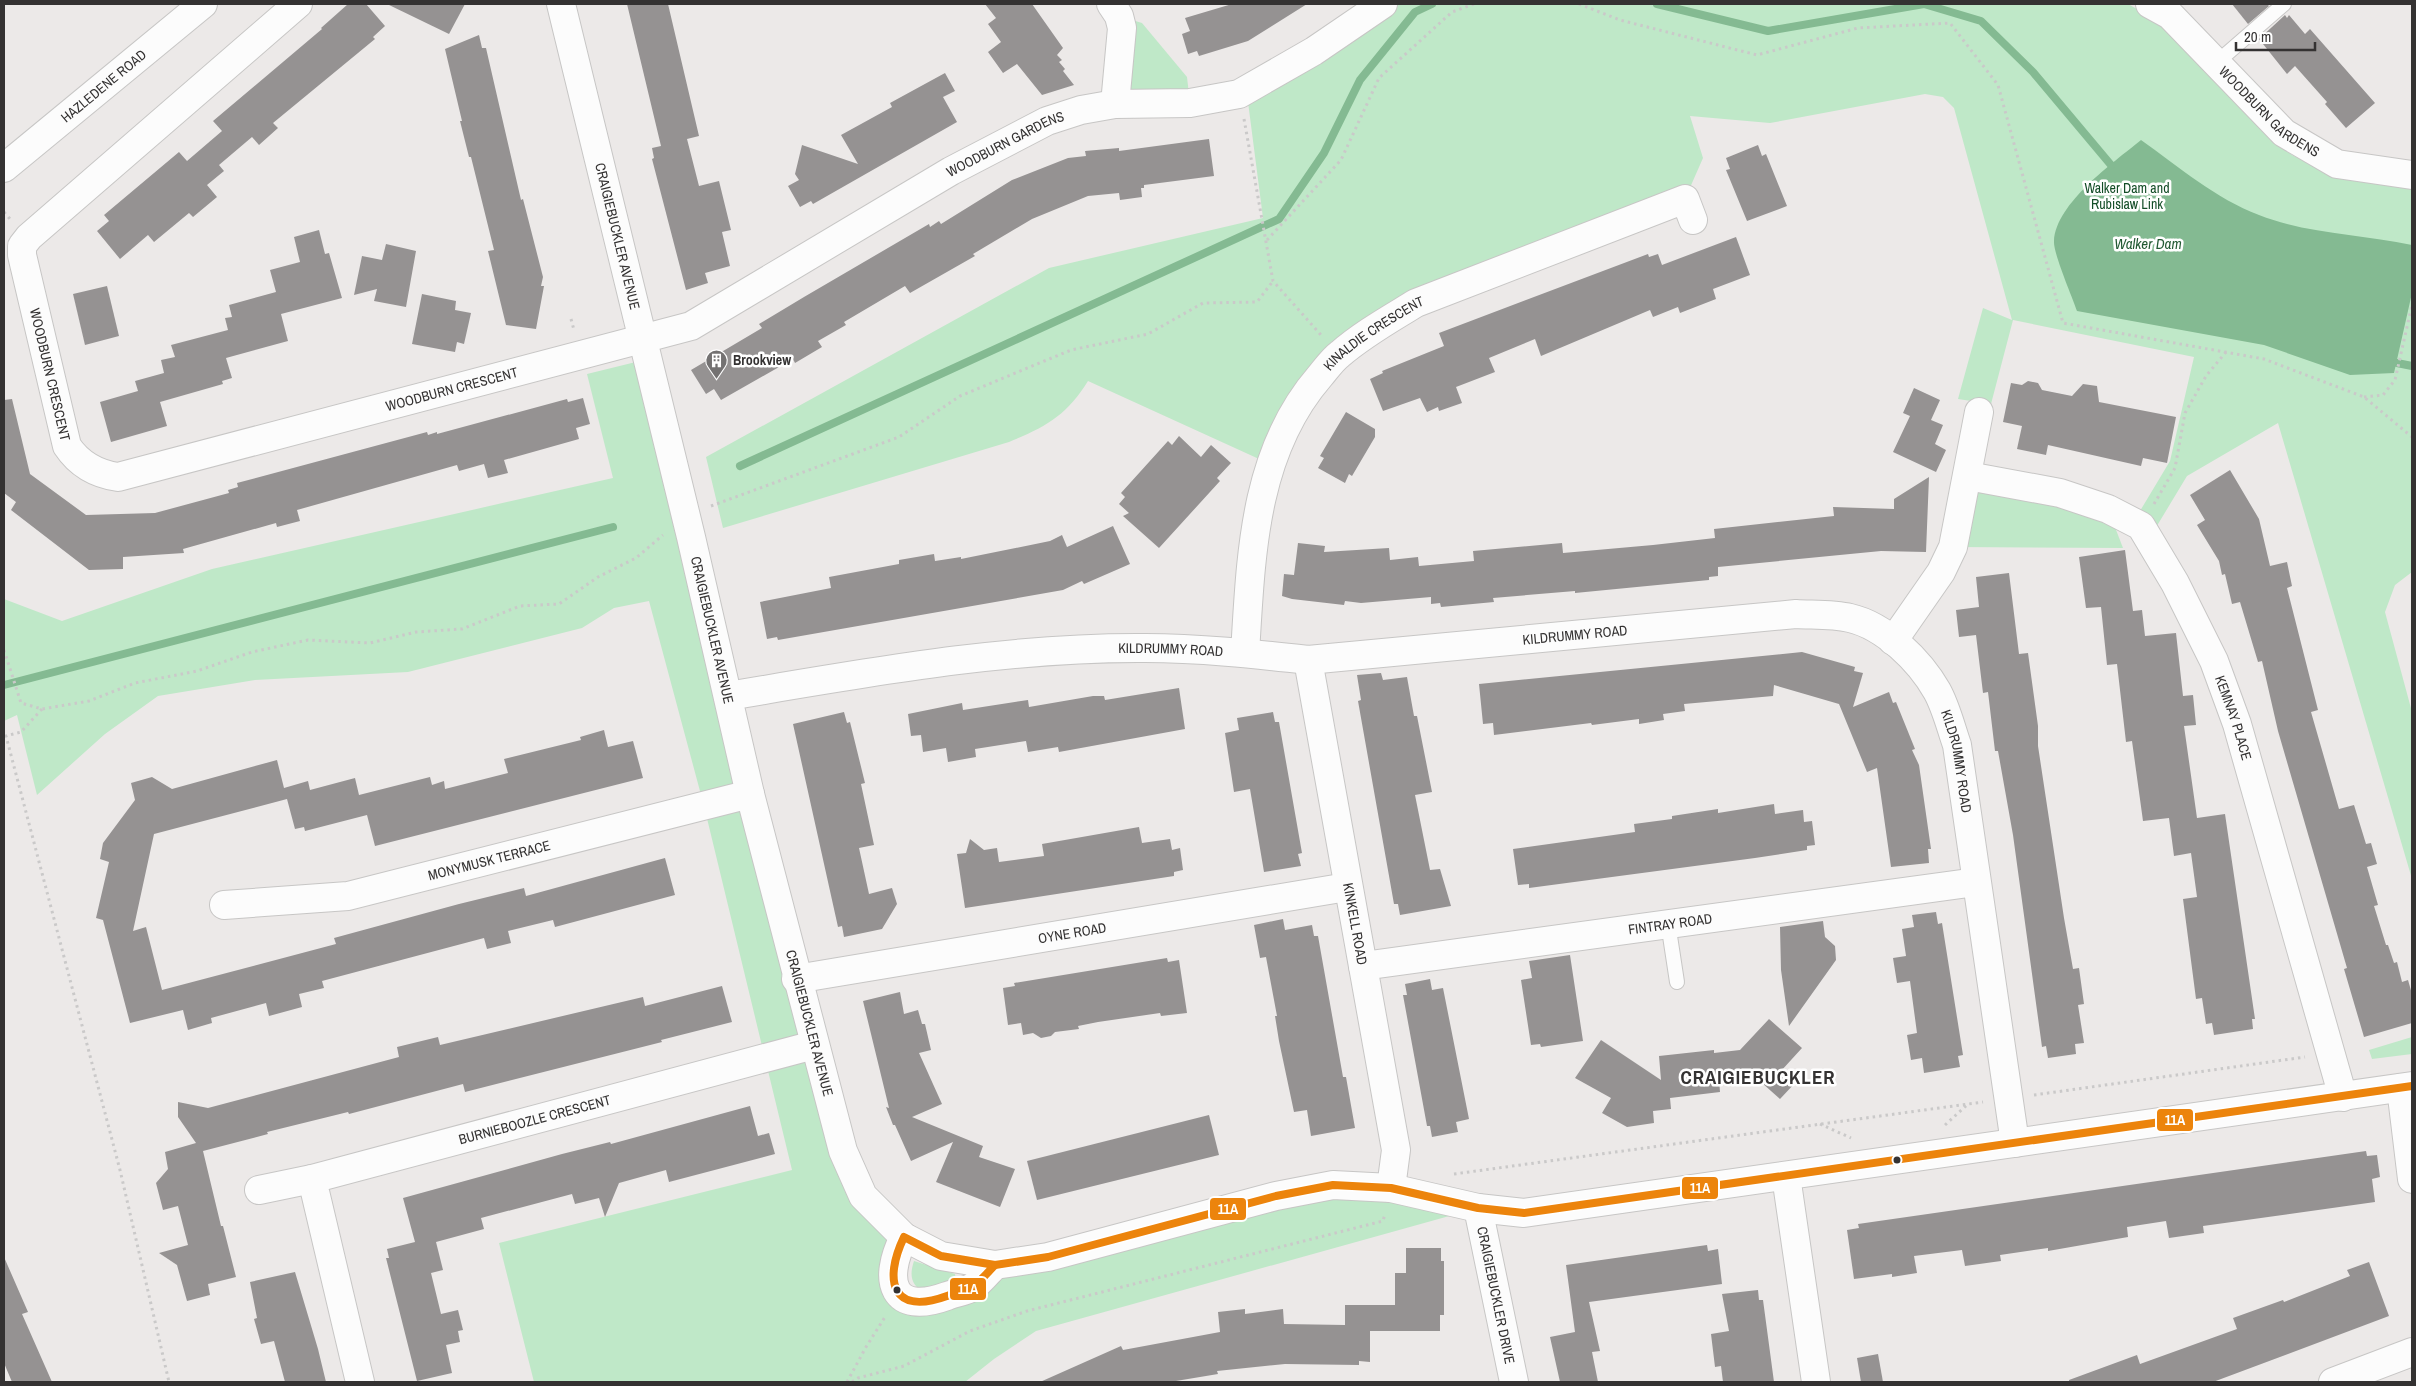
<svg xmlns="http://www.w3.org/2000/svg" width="2416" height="1386" font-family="'Archivo Narrow',sans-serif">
	<rect width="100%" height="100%" fill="#ece9e8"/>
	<!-- green -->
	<g fill="#bfe8c8">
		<path d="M1400 4H2128L2169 27 2254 122 2292 155 2334 176 2412 183V572L2395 585 2385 612 2412 712V879L2278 423 2187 476 2149 539 2134 521 2170 461 2194 357 2013 320 1991 404 1958 399 1983 308 2012 320 1954 108 1943 97 1925 94 1770 123 1690 116 1703 158 1685 199 1416 303 1339 354 1270 464 1088 381C1067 415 1046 427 1009 442L723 528 706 457 1049 268 1263 218 1248 102Z"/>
		<polygon points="1119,16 1142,23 1187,77 1190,103 1115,104"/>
		<polygon points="648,359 842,1151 904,1237 909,1301 995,1265 1333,1185 1478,1208 1036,1331 994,1359 965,1382 534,1382 499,1243 792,1170 704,806 649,601 614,608 582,628 408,672 255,680 158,696 105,734 37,795 17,715 4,721 4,599 62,621 212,569 613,478 587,374"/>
		<polygon points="1968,476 2108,509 2123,548 1953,547"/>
		<polygon points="2412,1037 2412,1054 2372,1059 2369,1050"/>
		<path d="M914 1261 955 1274 956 1281 926 1293C911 1286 909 1276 914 1261Z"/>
	</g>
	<!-- water -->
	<path fill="#84ba92" d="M2141 140C2178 166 2216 199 2259 215 2308 234 2361 234 2412 245V293L2394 373 2350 375 2264 345 2077 311C2072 296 2053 253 2054 241 2056 203 2113 163 2141 140Z"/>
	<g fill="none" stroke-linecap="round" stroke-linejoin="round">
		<!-- stream -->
		<g stroke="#84ba92" stroke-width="8">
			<polyline points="1657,4 1768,31 1924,4 1981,21 2033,72 2111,165"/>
			<polyline points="2397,363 2412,366"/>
			<polyline points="740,466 1279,219 1324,153 1360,80 1415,12 1432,4"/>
			<polyline points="4,685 613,527"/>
		</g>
	</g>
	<!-- building -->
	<g fill="#959292">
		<polygon points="348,4 366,4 385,26 373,37 375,39 273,123 278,128 259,145 252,137 219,165 224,171 207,185 217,197 193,217 189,213 154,242 148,235 120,259 97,231 109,221 104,215 179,152 187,161 222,131 213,121 322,29 321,28"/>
		<polygon points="387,4 465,4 449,34"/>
		<polygon points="627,4 668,4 699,136 687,139 699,186 719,181 731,230 722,232 730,266 705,273 708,283 686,290 652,159 654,158 652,148 661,146"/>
		<polygon points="985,4 1032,4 1063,48 1057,55 1062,60 1059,62 1065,69 1063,71 1074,85 1042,95 1017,64 1003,73 988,52 1001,42 988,24 996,18"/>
		<polygon points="1232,4 1307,4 1248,41 1199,56 1197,51 1188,54 1182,34 1190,31 1185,18"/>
		<polygon points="2232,4 2267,4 2269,6 2248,24"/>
		<polygon points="2285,15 2287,18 2289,15 2305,34 2310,29 2375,103 2346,128 2325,104 2327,102 2295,66 2287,74 2259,39"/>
		<polygon points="479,35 482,48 486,48 521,200 523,199 543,277 541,286 544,286 536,329 506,325 488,251 494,250 471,157 469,157 460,121 462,121 445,49"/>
		<polygon points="945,73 955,91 943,97 957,122 813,204 811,201 800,207 788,186 799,180 795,174 802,145 858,164 841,135 892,107 890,103"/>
		<polygon points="1209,139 1214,176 1144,185 1144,188 1141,188 1142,197 1120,200 1119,193 1088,196 1032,219 973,254 975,256 910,293 905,286 844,322 846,325 818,341 822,347 795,363 793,359 721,400 714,389 706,394 691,370 762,328 759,324 804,297 929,224 930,227 939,221 941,224 1012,180 1068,158 1086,156 1085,151 1119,148 1119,151"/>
		<polygon points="1758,145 1762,156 1766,154 1787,206 1747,221 1726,170 1730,169 1726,158"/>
		<polygon points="319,230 325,254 329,253 342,298 281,314 288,341 226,358 232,378 222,381 223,384 160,402 167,426 111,442 100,402 138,391 135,381 164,373 161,360 175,357 171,345 228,330 225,318 232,317 229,305 276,292 270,270 300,262 294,237"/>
		<polygon points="1736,237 1750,275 1713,289 1716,299 1680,313 1678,307 1653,317 1650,310 1541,356 1535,339 1489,358 1495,372 1456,387 1462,403 1439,411 1438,407 1427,412 1420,398 1383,411 1370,379 1383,373 1382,371 1444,346 1439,333 1648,254 1649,257 1658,254 1662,265"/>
		<polygon points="386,244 416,251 406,307 374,301 377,289 354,295 362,256 382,260"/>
		<polygon points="107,286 119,336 85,345 73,294"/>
		<polygon points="422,294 456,301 455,310 471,313 464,344 457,342 455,352 412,344"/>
		<polygon points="2028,381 2038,383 2042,390 2072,396 2083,384 2097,386 2099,402 2176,417 2167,463 2143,458 2141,466 2048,445 2046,455 2017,449 2022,426 2003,422 2011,383 2022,385"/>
		<polygon points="1914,388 1940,400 1931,420 1943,425 1935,444 1946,450 1936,472 1893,452 1910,416 1903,413"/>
		<polygon points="583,398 590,424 576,428 579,439 504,460 508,473 488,478 484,464 459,471 457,465 297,510 300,521 277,527 276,523 183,549 184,553 123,557 123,569 89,570 11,510 16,502 4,493 4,400 12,399 30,474 86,515 155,513 229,493 228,490 238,487 237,483 427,432 428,435 437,432 437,434 567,399 568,402"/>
		<polygon points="1346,412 1375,429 1375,437 1352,476 1349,474 1345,483 1318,468 1324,458 1320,456"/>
		<polygon points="1179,436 1201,457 1211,445 1231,463 1217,478 1220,481 1159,548 1123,516 1129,513 1119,504 1125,497 1121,493 1168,441 1172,445"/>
		<polygon points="2230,470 2259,519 2270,566 2287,562 2292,586 2287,588 2318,710 2311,712 2339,809 2354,805 2366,844 2371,843 2377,864 2367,867 2378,905 2374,906 2386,945 2388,945 2394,963 2397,962 2402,982 2408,980 2412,994 2412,1023 2364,1037 2344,969 2347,968 2278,731 2262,661 2258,662 2240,602 2232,604 2225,574 2222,575 2219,561 2197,525 2205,520 2190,495"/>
		<polygon points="1929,477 1926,552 1881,551 1718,567 1718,576 1709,577 1709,580 1575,593 1575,591 1493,598 1494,602 1441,607 1440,603 1431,604 1431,597 1361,603 1345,601 1344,605 1292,599 1282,596 1284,574 1294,575 1298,543 1325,546 1324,552 1389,548 1390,560 1418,557 1419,566 1474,561 1473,551 1562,543 1563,553 1653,545 1715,538 1714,529 1834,516 1833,507 1894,509 1894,499"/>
		<polygon points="1113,526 1130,564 1084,584 1082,581 1063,590 778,640 777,637 767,639 760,602 831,588 829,577 899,564 899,560 934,554 935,561 961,557 961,559 1050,541 1062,535 1067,547"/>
		<polygon points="2125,550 2133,611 2142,610 2145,636 2176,633 2183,696 2193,695 2196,725 2184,726 2197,818 2225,814 2255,1019 2252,1019 2253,1029 2214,1035 2212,1023 2206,1024 2202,998 2196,999 2183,899 2197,897 2191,853 2174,856 2169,818 2143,821 2132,741 2126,742 2117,664 2107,665 2101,607 2086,608 2079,557"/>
		<polygon points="2009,573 2019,654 2028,653 2038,726 2038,746 2064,918 2073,969 2079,968 2084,1004 2078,1005 2084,1043 2075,1044 2076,1054 2048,1058 2046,1046 2042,1047 2013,835 1998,751 1995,751 1988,692 1983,693 1976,635 1959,637 1956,610 1979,607 1976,577"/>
		<polygon points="1802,652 1855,667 1854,671 1863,673 1853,707 1889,692 1893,703 1896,702 1915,749 1912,750 1919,765 1931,849 1928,849 1929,863 1891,867 1877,768 1867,772 1839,704 1774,685 1773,696 1684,704 1685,711 1663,714 1664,720 1639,724 1639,719 1592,725 1591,723 1494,735 1493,723 1483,724 1479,684"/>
		<polygon points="1381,673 1383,680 1407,677 1414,716 1417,716 1432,792 1415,795 1430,870 1440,869 1451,906 1400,915 1398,904 1394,904 1358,701 1361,700 1357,675"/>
		<polygon points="1179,688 1185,729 1059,752 1058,747 1028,752 1026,741 975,749 976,757 948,762 946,748 923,752 921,735 911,736 908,714 962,703 963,710 1028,700 1029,707 1093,696 1104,696 1105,700"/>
		<polygon points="844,712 847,723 850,722 865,783 861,784 874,845 859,848 869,894 892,888 897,904 882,929 844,937 842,926 838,927 793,724"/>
		<polygon points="1273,712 1275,722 1279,722 1302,853 1298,854 1301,866 1264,872 1250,789 1234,792 1225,733 1239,730 1237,718"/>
		<polygon points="604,730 608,747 633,741 643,778 375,846 367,815 305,831 304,827 295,829 287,799 154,834 133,931 146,927 162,990 336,944 334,938 459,904 524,888 526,896 665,858 675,895 555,927 553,920 508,931 511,943 487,949 484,938 322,981 324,988 299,994 302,1007 269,1016 266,1003 211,1018 212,1023 188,1030 183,1010 130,1023 103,920 96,918 109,862 100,859 103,843 135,800 131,783 152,777 172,789 277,760 284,788 308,781 310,790 355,778 359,795 430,777 432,785 444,781 445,789 508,773 504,759 581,740 580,737"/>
		<polygon points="1774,804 1775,814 1803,810 1804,822 1812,821 1815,845 1807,846 1807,850 1755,858 1529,888 1529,884 1518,885 1513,849 1635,832 1634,824 1672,819 1672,816 1718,809 1718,813"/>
		<polygon points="1139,827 1142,843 1170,839 1172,850 1180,848 1183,870 1174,872 1174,876 965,908 957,854 966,853 970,839 984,850 997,848 999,862 1044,856 1042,844"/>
		<polygon points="1936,912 1938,924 1942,923 1963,1055 1958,1056 1960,1067 1924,1073 1922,1058 1911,1060 1907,1035 1917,1033 1910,981 1897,983 1893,958 1906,956 1902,929 1914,927 1912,915"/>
		<polygon points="1283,919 1285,930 1312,925 1314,936 1318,936 1343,1077 1346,1077 1355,1128 1311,1136 1307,1110 1294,1112 1279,1041 1275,1016 1277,1016 1266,957 1260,958 1254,925"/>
		<polygon points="1823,921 1825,937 1835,946 1836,960 1789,1026 1781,970 1780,927"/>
		<polygon points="1570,955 1583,1041 1541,1047 1540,1044 1531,1045 1521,980 1532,978 1529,961"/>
		<polygon points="1167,958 1168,962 1179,960 1187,1013 1161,1016 1160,1013 1098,1022 1078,1026 1079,1029 1055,1032 1051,1036 1041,1038 1033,1033 1023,1035 1021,1023 1008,1025 1003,988 1015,986 1014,983"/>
		<polygon points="1430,979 1432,990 1443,988 1469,1119 1456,1122 1458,1132 1432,1137 1430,1126 1427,1126 1403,995 1407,995 1405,984"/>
		<polygon points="722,986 732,1022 661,1040 662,1042 465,1092 463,1084 349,1114 348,1112 267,1132 268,1134 203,1151 221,1226 223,1226 236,1277 208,1284 210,1295 187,1301 177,1265 159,1253 188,1245 178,1206 163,1210 156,1183 168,1169 165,1152 196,1143 178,1117 178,1102 208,1108 399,1057 397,1047 438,1037 440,1045 643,997 645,1006"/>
		<polygon points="900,992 904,1014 918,1010 922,1024 925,1024 931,1050 919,1053 942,1104 912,1117 983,1146 979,1157 1015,1169 1000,1207 936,1182 953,1142 911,1161 895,1125 893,1125 886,1107 889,1108 863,1001"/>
		<polygon points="1769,1019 1802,1048 1781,1071 1795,1083 1780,1099 1753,1075 1719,1079 1720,1092 1670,1098 1671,1109 1653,1111 1654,1123 1627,1127 1602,1113 1611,1098 1575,1078 1601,1040 1661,1080 1659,1056 1714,1050 1714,1053 1740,1050"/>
		<polygon points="750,1106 758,1136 769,1133 775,1154 669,1182 666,1170 619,1183 605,1217 599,1198 575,1204 572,1194 481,1218 484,1229 436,1242 443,1270 431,1273 441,1314 458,1310 463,1330 458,1331 460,1342 446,1345 452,1373 417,1381 386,1258 389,1258 387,1249 415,1242 403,1198 562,1154 610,1142 611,1144"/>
		<polygon points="1209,1115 1219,1155 1037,1200 1027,1161"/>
		<polygon points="2366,1151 2367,1156 2377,1155 2380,1177 2372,1179 2375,1202 2203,1226 2204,1233 2169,1238 2166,1221 2127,1227 2128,1237 2048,1251 2048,1248 2000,1255 2001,1261 1965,1266 1962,1250 1914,1256 1917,1273 1892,1277 1892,1274 1854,1279 1847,1230 1859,1228 1858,1224"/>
		<polygon points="1707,1245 1708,1251 1718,1249 1722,1284 1589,1302 1600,1351 1592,1352 1598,1382 1560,1382 1550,1337 1575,1332 1566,1265"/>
		<polygon points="1406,1248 1441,1248 1441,1261 1444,1261 1444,1315 1440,1315 1440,1331 1370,1331 1370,1362 1359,1361 1359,1365 1285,1364 1217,1371 1218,1374 1170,1382 1040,1382 1121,1346 1123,1350 1220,1332 1218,1312 1245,1309 1245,1314 1283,1309 1284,1324 1345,1325 1345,1305 1395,1305 1395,1273 1406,1273"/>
		<polygon points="4,1257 28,1312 22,1314 52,1382 12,1382 4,1363"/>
		<polygon points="2369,1262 2389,1316 2213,1382 2069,1382 2069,1380 2137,1355 2140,1364 2237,1329 2233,1318 2283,1300 2284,1302 2350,1276 2347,1270"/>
		<polygon points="295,1272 318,1349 326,1382 285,1382 274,1341 261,1344 254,1319 257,1318 250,1282"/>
		<polygon points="1758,1290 1759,1300 1763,1300 1774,1382 1723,1382 1721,1366 1715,1367 1711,1334 1729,1331 1722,1294"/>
		<polygon points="1878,1354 1883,1382 1861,1382 1857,1358"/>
	</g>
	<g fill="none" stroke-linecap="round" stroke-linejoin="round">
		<defs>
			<g id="service">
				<polyline points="2215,64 2284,4"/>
				<polyline points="1668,923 1677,982"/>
			</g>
			<g id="minor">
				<path id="s1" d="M298 4 29 237 22 246V255L67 446C79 464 97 474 118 477L691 326 951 171 1047 121 1081 110 1115 104 1190 103 1239 94 1314 51 1383 4"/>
				<path id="s2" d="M561 4 691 537 750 794 843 1151 863 1196 904 1237 941 1256 995 1265 1048 1257 1276 1196 1333 1185 1391 1188 1478 1208 1524 1213 2412 1086"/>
				<polyline points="1111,4 1119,16 1122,28 1115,104"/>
				<path id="s3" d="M2150 4 2170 15 2284 133 2337 164 2412 175"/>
				<path id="s4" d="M4 168 203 4"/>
				<path id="s5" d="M1968 476 2060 493 2108 509 2141 526 2175 583 2214 661 2237 724 2343 1097"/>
				<polyline points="1893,641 1941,572 1953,547 1979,412"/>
				<path id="s6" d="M1245 653C1251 557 1253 453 1320 376 1326 369 1332 360 1340 354 1363 334 1390 319 1416 303L1685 199 1693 220"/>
				<path id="s7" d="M1308 660 1396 1150 1391 1188"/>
				<path id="s8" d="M728 696C866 673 1005 647 1145 648 1199 648 1254 654 1308 660L1796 614C1813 615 1833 614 1850 618 1885 626 1920 661 1937 691 1946 707 1951 728 1957 745L2015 1143"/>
				<path id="s9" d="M224 905 348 896 750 794"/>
				<path id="s10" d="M1363 966 1976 882"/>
				<path id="s11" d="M796 979 1347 887"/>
				<polyline points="2401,1088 2412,1179"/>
				<polyline points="1786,1176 1816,1382"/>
				<polyline points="259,1190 312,1179"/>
				<path id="s12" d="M1478 1208 1514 1382"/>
				<path d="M904 1237C882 1281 892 1316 947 1296 955 1293 966 1291 973 1287 981 1281 988 1272 995 1265"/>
				<path id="s13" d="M360 1382 312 1179 814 1045"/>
				<polyline points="2333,1382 2412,1352"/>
			</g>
		</defs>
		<!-- service casing -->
		<use href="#service" stroke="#c7c6c5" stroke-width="16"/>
		<!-- minor casing -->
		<use href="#minor" stroke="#c7c6c5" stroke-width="30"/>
		<!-- path -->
		<g stroke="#cac9c9" stroke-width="3" stroke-dasharray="2.5 4" stroke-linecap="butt">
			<polyline points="1579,4 1620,20 1757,55 1858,28 1950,23 1998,85 2063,323 2264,359 2364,397 2412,437"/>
			<polyline points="1244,119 1273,281 1321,335"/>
			<polyline points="4,212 10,219"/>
			<polyline points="1267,240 1341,160 1379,78 1452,12 1474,4"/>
			<polyline points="571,319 574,330"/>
			<polyline points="2364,397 2383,395 2395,380 2412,305"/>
			<polyline points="2154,504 2175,468 2185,413 2206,376 2226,352"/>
			<polyline points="711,506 899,437 960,396 1071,350 1148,334 1203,303 1257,302 1273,281"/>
			<polyline points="4,650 21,703 42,709 89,701 135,683 197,671 252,652 308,640 370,643 416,632 462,629 520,606 559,604 598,577 636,558 663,535"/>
			<polyline points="42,709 21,732 6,736 120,1170 169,1382"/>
			<polyline points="2034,1095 2305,1057"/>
			<polyline points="1820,1124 1851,1138"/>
			<polyline points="1945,1125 1968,1104"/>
			<polyline points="1454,1174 1983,1102"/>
			<polyline points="847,1382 866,1347 885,1317"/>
			<polyline points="852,1382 858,1378 904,1366 970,1331 1027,1311 1383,1221 1385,1214"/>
		</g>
		<!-- service -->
		<use href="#service" stroke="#fcfcfc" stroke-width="14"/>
		<!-- minor -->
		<use href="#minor" stroke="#fcfcfc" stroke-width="28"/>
		<defs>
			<g id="bus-1">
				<path d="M904 1237 941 1256 995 1265C988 1272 981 1281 973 1286 966 1291 955 1293 947 1296 892 1316 883 1281 904 1237Z"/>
				<polyline points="995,1265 1048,1257 1276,1196 1333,1185 1391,1188 1478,1208 1524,1213 2412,1086"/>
			</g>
		</defs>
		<!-- bus-1 casing -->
		<use href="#bus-1" stroke="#fff" stroke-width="11"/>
		<!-- bus-1 -->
		<use href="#bus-1" stroke="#ec840c" stroke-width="8"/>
	</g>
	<!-- icons -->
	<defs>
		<symbol id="building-pin" viewBox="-11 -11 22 30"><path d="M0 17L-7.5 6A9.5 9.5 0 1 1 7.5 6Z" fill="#747272" stroke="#fff"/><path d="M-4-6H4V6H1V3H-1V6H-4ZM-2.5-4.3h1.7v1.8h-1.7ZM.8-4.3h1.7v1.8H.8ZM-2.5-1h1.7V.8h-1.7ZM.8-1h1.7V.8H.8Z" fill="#fff"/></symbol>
	</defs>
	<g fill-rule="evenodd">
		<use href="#building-pin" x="704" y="348" width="25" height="34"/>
	</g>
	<!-- markers -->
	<g fill="#343232" stroke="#fff" stroke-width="2">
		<circle cx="1897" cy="1160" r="4.5"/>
		<circle cx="897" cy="1290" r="4.5"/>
	</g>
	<g text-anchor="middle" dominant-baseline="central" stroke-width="5" stroke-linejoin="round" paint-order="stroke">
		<!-- street labels -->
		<g font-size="14" fill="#343232" stroke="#fff">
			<text stroke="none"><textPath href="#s4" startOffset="129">HAZLEDENE ROAD</textPath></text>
			<text stroke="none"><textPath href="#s3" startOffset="162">WOODBURN GARDENS</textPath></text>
			<text stroke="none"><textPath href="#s1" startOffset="1590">WOODBURN GARDENS</textPath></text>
			<text stroke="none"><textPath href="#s2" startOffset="239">CRAIGIEBUCKLER AVENUE</textPath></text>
			<text stroke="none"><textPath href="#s6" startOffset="362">KINALDIE CRESCENT</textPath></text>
			<text stroke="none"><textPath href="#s1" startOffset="499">WOODBURN CRESCENT</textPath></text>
			<text stroke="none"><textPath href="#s1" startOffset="979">WOODBURN CRESCENT</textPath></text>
			<text stroke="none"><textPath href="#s2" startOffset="644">CRAIGIEBUCKLER AVENUE</textPath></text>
			<text stroke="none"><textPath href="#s8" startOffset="852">KILDRUMMY ROAD</textPath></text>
			<text stroke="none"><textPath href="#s8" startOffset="446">KILDRUMMY ROAD</textPath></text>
			<text stroke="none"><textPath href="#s5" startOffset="395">KEMNAY PLACE</textPath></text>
			<text stroke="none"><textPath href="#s8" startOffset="1318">KILDRUMMY ROAD</textPath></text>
			<text stroke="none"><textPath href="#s9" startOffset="270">MONYMUSK TERRACE</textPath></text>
			<text stroke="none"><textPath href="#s10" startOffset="310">FINTRAY ROAD</textPath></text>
			<text stroke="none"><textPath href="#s7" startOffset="268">KINKELL ROAD</textPath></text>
			<text stroke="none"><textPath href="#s11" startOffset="280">OYNE ROAD</textPath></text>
			<text stroke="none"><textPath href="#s2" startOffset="1049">CRAIGIEBUCKLER AVENUE</textPath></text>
			<text stroke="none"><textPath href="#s13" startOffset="439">BURNIEBOOZLE CRESCENT</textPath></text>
			<text stroke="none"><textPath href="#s12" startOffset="89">CRAIGIEBUCKLER DRIVE</textPath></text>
		</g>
		<!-- park labels -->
		<g font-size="14" fill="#134d27" stroke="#fff">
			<text x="2127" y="188">Walker Dam and<tspan x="2127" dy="16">Rubislaw Link</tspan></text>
		</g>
		<!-- poi labels -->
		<g font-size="14" font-weight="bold" fill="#343232" stroke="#fff" text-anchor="start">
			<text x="733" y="360">Brookview</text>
		</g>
		<!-- water labels -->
		<g font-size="15" font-style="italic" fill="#225a33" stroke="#fff">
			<text x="2148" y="243">Walker Dam</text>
		</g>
		<!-- district labels -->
		<g font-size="19" font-weight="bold" letter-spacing="1" fill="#343232" stroke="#fff">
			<text x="1758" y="1077">CRAIGIEBUCKLER</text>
		</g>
	</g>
	<g stroke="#fff" stroke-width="2">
		<rect x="2156" y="1108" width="38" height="24" rx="5" fill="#ec840c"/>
		<rect x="1681" y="1176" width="38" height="24" rx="5" fill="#ec840c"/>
		<rect x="1209" y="1197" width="38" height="24" rx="5" fill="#ec840c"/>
		<rect x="949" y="1277" width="38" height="24" rx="5" fill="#ec840c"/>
	</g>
	<g font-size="14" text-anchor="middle" font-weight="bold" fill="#fff">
		<text x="2175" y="1125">11A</text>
		<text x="1700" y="1193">11A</text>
		<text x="1228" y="1214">11A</text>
		<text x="968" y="1294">11A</text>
	</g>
	<!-- border -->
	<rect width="2416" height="1386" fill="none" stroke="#343232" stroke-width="10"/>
	<!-- scale -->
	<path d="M2236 42v8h79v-8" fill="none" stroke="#343232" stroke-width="2.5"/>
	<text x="2244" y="42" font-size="15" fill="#343232" stroke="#ffffff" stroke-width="4" paint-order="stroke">20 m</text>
</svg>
